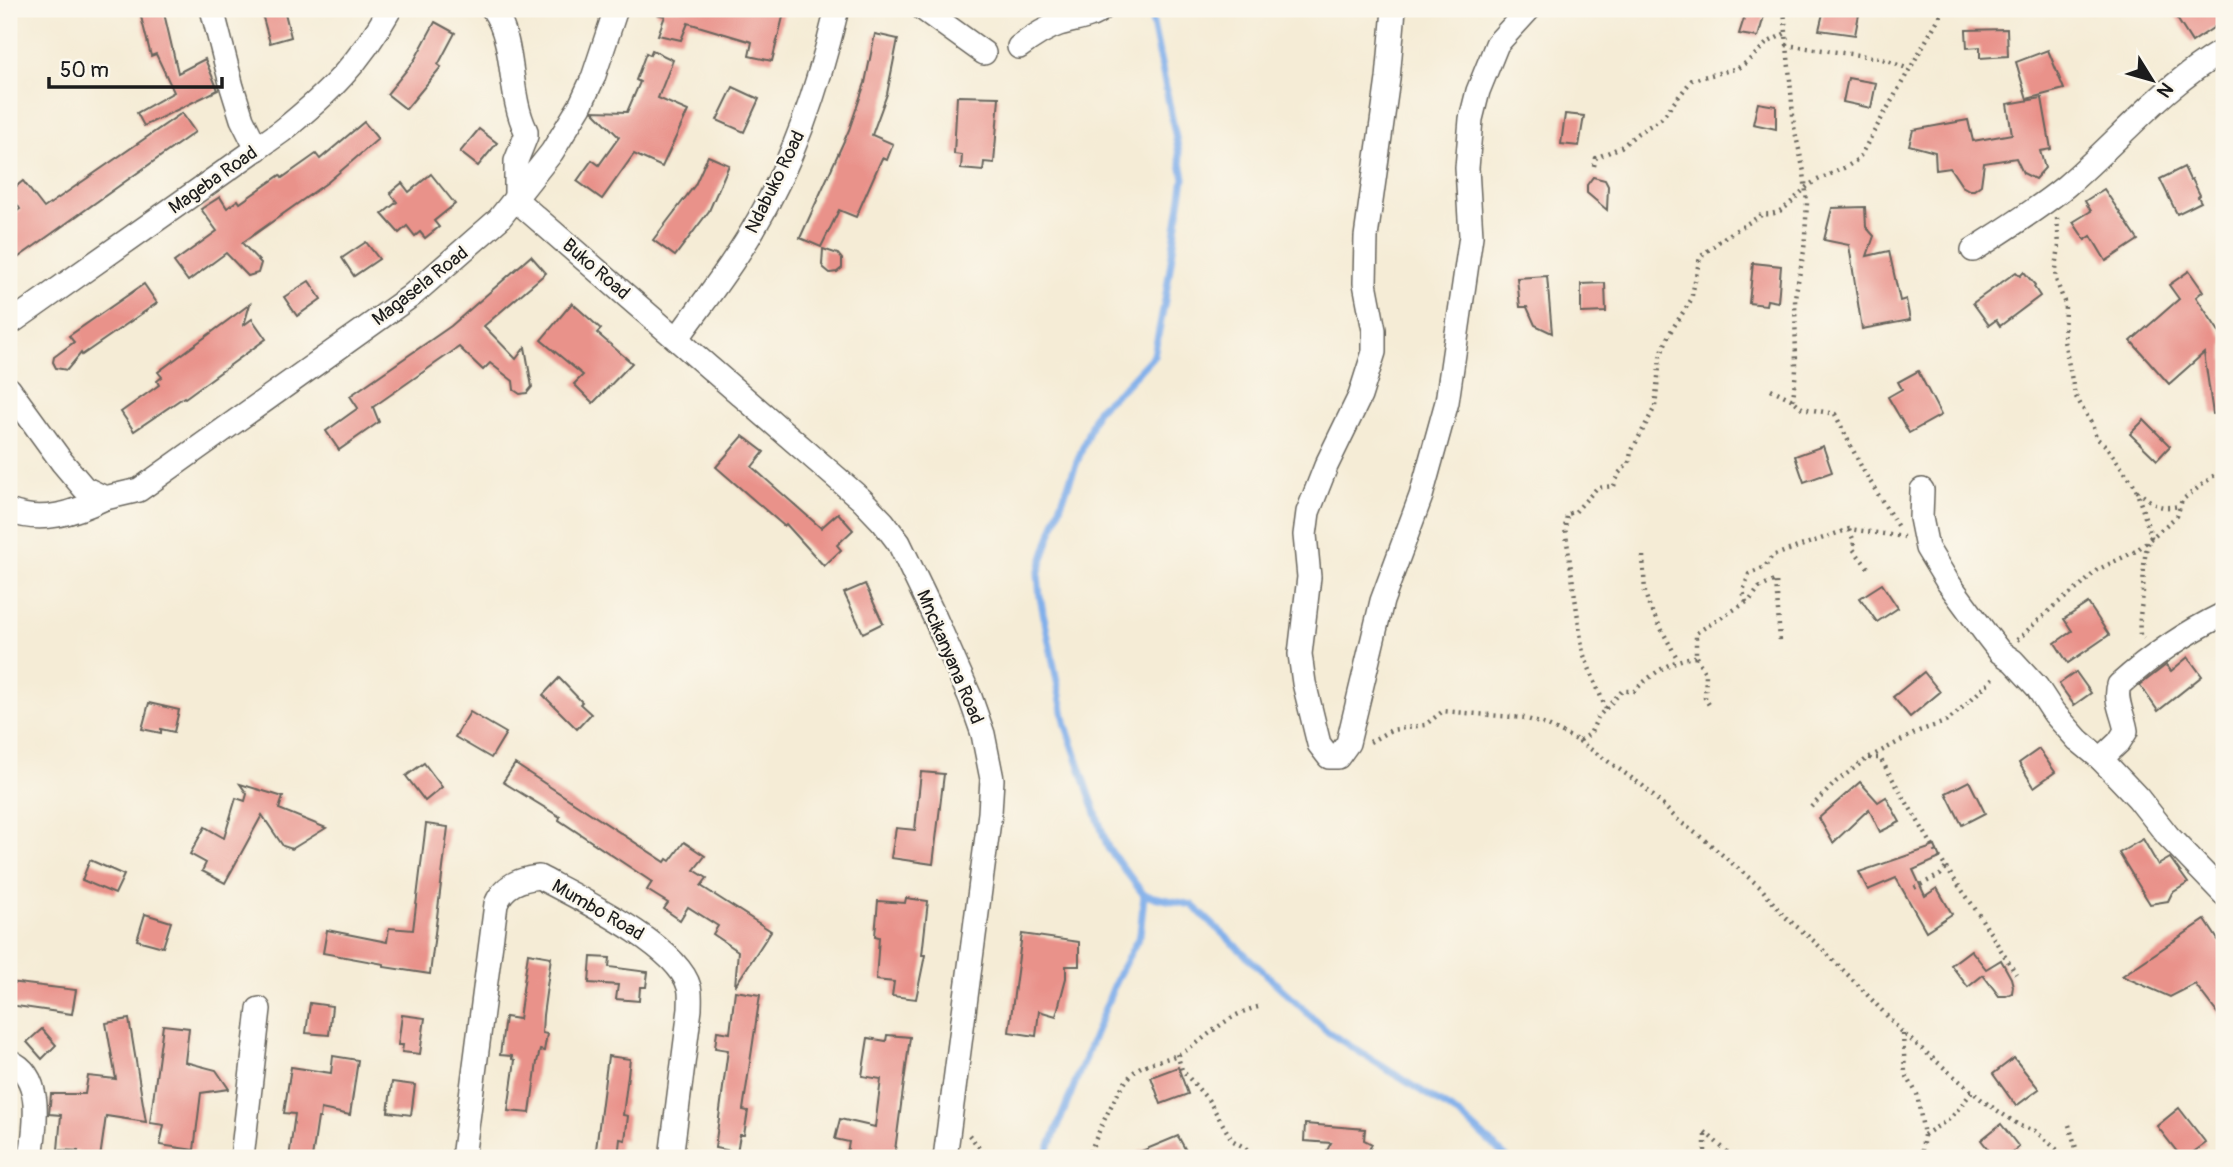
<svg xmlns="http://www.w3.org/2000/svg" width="2233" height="1167" font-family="Pangolin,sans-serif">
	<rect width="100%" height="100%" fill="#fbf7ec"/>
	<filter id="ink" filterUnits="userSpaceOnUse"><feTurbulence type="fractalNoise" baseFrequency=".0143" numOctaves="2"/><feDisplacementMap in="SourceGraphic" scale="14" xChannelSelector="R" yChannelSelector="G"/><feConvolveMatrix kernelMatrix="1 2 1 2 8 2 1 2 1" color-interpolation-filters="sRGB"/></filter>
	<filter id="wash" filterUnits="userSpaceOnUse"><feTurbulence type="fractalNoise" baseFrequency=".00686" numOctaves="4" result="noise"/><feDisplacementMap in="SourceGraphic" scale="28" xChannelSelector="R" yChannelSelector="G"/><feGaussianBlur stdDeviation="1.57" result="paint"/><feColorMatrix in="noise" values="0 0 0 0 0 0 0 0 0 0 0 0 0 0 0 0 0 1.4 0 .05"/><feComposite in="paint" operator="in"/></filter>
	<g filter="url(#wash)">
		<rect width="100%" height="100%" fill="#f5ecd6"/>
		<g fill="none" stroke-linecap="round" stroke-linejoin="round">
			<!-- stream -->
			<g stroke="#80afea" stroke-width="7">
				<polyline points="1144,895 1192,905 1328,1032 1461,1116 1507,1158"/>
				<polyline points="1045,1158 1118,976 1140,935 1144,895 1108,848 1066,726 1040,597 1038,574 1061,504 1097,410 1127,384 1154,355 1165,300 1184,178 1150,9"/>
			</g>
		</g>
		<g id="blocks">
			<!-- building -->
			<g fill="#e9928a">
				<polygon points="139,9 163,9 178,73 205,59 218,90 144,126 137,113 174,92 156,54 151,56"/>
				<polygon points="284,9 291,37 270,43 262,14"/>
				<polygon points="657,9 785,9 772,61 749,56 752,42 688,23 681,40 658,35 665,16 656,14"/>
				<polygon points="1747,9 1766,9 1758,37 1739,34"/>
				<polygon points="1824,9 1860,9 1855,35 1819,30"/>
				<polygon points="2171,9 2213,9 2222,22 2192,42"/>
				<polygon points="435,22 455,33 438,65 441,67 406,109 387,94 414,61"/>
				<polygon points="2007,29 2008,56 1980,58 1980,47 1967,48 1966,30"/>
				<polygon points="875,34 898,39 887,94 872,135 893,144 887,160 882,158 856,217 839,210 821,247 800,238 849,130 865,83"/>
				<polygon points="652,50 673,60 658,98 688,111 662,167 634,154 602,199 577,181 592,160 599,165 619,137 593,111 627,112 640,82 636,80 646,53 650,55"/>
				<polygon points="2048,50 2064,89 2027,99 2016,62"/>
				<polygon points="1848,78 1876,83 1871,108 1843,102"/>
				<polygon points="733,87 759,99 744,132 717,120"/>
				<polygon points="957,96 999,97 994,163 984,162 983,171 961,169 962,155 954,154"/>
				<polygon points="2042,98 2051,149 2040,151 2045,168 2035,179 2023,173 2016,158 1984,163 1981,185 1974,190 1969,190 1962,186 1950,168 1936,170 1935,152 1909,145 1913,130 1968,120 1973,141 2012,134 2007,104"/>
				<polygon points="1758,103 1776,106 1776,129 1753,124"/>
				<polygon points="182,113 195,132 9,264 9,217 20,209 9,192 23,181 44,208"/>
				<polygon points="1565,114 1584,116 1579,146 1561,144"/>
				<polygon points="364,122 378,139 328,182 242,243 261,263 258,273 248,276 226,253 188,281 174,262 217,231 201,209 220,197 227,208 238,200 240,203 280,175 282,178 316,154 320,159"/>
				<polygon points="479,129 497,143 478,166 460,152"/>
				<polygon points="708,156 729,165 709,211 675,256 653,240 695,185"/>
				<polygon points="2184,167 2190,180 2192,179 2200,195 2198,197 2201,202 2177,214 2160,179"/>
				<polygon points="431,174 455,204 434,221 439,227 425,238 420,232 415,236 407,226 399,233 382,214 397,202 390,193 402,183 409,192"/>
				<polygon points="1593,177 1605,180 1608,186 1607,210 1587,193 1587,185"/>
				<polygon points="2104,189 2138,240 2106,261 2091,236 2085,240 2073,222 2091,211 2085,201"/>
				<polygon points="1865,207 1866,227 1874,236 1867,256 1889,251 1900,301 1906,299 1910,320 1862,329 1849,245 1824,240 1832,208"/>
				<polygon points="366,242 379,259 354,276 342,258"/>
				<polygon points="823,249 838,254 842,259 842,268 837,272 830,273 824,268 822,265"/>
				<polygon points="531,256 546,273 484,326 516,359 525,347 532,387 527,393 520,394 514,390 513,381 490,363 483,370 459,347 373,407 379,422 339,450 326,431 358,408 350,396 451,326"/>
				<polygon points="1753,263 1781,266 1778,302 1767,300 1766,305 1749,303"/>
				<polygon points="2189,271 2203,291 2196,297 2224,339 2224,413 2213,414 2204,353 2169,384 2131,341 2179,299 2169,285"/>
				<polygon points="2016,272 2020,276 2024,272 2035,285 2034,287 2040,296 2000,326 1996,320 1989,325 1973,303"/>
				<polygon points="1547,276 1552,333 1535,325 1527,307 1520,307 1517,278"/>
				<polygon points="309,281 321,299 297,316 284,297"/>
				<polygon points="1605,283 1606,312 1581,313 1581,284"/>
				<polygon points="144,284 157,303 82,355 81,353 67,370 56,368 53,362 54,357 74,342 69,336"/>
				<polygon points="572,303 601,329 597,333 632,363 593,403 574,384 583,375 541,340"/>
				<polygon points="250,304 244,325 252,319 266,339 185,398 184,397 134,431 121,412 159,385 157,381 162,377 158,372"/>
				<polygon points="1918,371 1941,415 1909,433 1888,397 1902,389 1898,382"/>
				<polygon points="2144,420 2170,446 2157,460 2130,434"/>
				<polygon points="743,436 764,452 752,467 821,528 838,513 853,530 837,545 841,550 824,566 786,524 784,526 716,467"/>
				<polygon points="1823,446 1832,472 1804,482 1795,456"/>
				<polygon points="865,584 883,623 863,633 844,593"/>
				<polygon points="1882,584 1898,608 1877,622 1860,598"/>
				<polygon points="2088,603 2109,635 2068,663 2055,643 2072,631 2064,619"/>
				<polygon points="2188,657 2202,676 2158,711 2140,685 2166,665 2171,671"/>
				<polygon points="1924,672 1940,692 1910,717 1893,697"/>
				<polygon points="2076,672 2091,693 2074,705 2059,684"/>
				<polygon points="559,678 582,702 580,704 591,714 577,729 543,695"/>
				<polygon points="149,703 179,710 174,732 161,729 161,733 142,729"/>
				<polygon points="470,712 506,733 491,758 455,737"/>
				<polygon points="2039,749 2055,772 2034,787 2019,763"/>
				<polygon points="424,763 442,787 425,801 406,776"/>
				<polygon points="515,764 665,862 667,859 670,861 684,842 705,856 694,870 707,878 701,886 771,931 735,986 738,951 713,934 718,926 688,907 680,920 664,909 668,903 647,890 652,882 559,820 560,817 503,782"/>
				<polygon points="921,772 944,774 933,864 891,858 896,828 915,830"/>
				<polygon points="1969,781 1985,813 1962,825 1946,793"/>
				<polygon points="1860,782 1878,802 1886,797 1900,822 1880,832 1869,809 1833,843 1819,818"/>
				<polygon points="240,784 283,797 279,809 326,828 292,849 283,846 262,815 225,883 202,871 206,863 190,854 205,827 224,838 236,798 245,801 247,794"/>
				<polygon points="426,824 448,827 430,974 384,967 384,964 323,953 327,930 387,942 389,928 413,930"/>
				<polygon points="2143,839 2158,865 2170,858 2188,883 2172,893 2168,901 2150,904 2119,853"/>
				<polygon points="1935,846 1940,858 1913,870 1925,896 1937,888 1952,914 1926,931 1896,878 1868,890 1859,872"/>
				<polygon points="90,860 124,875 115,894 82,880"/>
				<polygon points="906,898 928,901 922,955 925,955 916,999 892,996 894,982 876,980 879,937 875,936 878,901 905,903"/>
				<polygon points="145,914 171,922 163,947 137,940"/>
				<polygon points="2205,920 2224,949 2224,1022 2195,984 2170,997 2122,976"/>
				<polygon points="1022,934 1079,942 1079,966 1066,966 1066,978 1056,1016 1039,1011 1036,1036 1009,1032"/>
				<polygon points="1971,950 1986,969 2001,960 2011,978 2013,986 2012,993 2006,996 1999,996 1983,975 1968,987 1951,965"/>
				<polygon points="528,953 551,957 543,1015 542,1033 547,1034 544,1051 540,1050 537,1062 530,1113 508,1111 515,1060 512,1059 512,1056 500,1055 505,1017 519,1019"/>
				<polygon points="591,957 610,958 609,967 648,972 646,987 640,987 639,1001 616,999 618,985 589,983"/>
				<polygon points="9,982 76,990 72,1014 9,1005"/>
				<polygon points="735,991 760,995 743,1110 748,1111 744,1135 740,1135 737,1152 715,1148 728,1050 715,1048 717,1031 730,1033"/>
				<polygon points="310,1003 332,1006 329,1035 306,1033"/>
				<polygon points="402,1015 425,1018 420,1054 402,1052 403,1045 398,1045"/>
				<polygon points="129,1019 146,1122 106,1116 100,1158 77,1158 78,1151 58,1150 61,1115 49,1114 51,1094 85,1094 88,1076 116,1079 106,1023"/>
				<polygon points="163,1025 189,1028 185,1062 216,1070 229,1089 201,1093 194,1150 160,1145 164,1125 150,1123"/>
				<polygon points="42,1029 56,1045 42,1059 27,1042"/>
				<polygon points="887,1035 910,1037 894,1158 846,1158 849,1142 835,1139 840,1119 875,1127 881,1079 862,1076 868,1038 886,1041"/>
				<polygon points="333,1056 358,1060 350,1115 321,1109 320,1118 318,1118 312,1158 289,1158 295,1114 284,1113 291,1067 331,1073"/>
				<polygon points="608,1056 630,1059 623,1115 628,1116 625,1140 620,1139 618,1158 595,1157"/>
				<polygon points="2014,1058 2039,1089 2016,1106 1993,1074"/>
				<polygon points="1178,1067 1188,1094 1161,1104 1151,1077"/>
				<polygon points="392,1082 415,1085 411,1115 388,1112"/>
				<polygon points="2179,1108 2206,1143 2185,1158 2182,1158 2157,1126"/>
				<polygon points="1305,1124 1365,1129 1364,1140 1372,1144 1365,1158 1323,1158 1331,1143 1304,1141"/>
				<polygon points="2001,1124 2019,1147 2004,1158 1995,1158 1981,1140"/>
				<polygon points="1178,1136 1190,1158 1125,1158"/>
			</g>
		</g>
	</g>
	<g filter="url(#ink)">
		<use href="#blocks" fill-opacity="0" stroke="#68655d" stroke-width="2"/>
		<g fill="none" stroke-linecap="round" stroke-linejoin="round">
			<defs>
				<g id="minor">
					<polyline points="212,9 232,87 242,119 257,149"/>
					<path d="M493 9C517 45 507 92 526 131V136L516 161V200L861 499 883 522 899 543 935 618 970 697 983 734 992 779 990 813 945 1158"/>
					<polyline points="923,9 984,53"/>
					<polyline points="1394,9 1388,79 1366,237 1365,283 1374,330 1374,352 1360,396 1326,466 1308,512 1305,535 1309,577 1300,654 1304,683 1319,744 1329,757 1338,757 1348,743 1382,601 1421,496 1447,402 1471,236 1467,168 1471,119 1478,91 1497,44 1529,9"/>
					<path d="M1019 47C1031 38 1044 29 1059 24 1074 19 1090 19 1102 9"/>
					<path d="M1973 250C2004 230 2037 210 2066 186 2121 139 2160 88 2224 50"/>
					<path d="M9 324 282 131C330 92 359 64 390 9"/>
					<path d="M677 339C702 304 729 270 751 233 793 163 818 88 837 9"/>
					<polyline points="9,389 62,462 84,488 105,498 139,490 411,296 499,219 552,152 580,106 593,78 616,9"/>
					<polyline points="1922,490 1921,518 1927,548 1947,581 1986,634 2000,652 2013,661 2037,687 2054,713 2078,740 2101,759 2138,798 2168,836 2224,894"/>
					<path d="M9 511C42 524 74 513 105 498"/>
					<path d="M2101 759 2119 742 2126 731C2124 716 2114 700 2119 685 2151 656 2185 633 2224 614"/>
					<path d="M9 1061C45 1076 35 1127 31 1158"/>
					<polyline points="242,1158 259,1009"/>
					<path d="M463 1158 496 904C504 885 520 879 539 877 576 897 678 945 689 987 691 993 690 1002 690 1009L671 1158"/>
				</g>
			</defs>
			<!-- minor casing -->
			<use href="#minor" stroke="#68655d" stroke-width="26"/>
			<!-- path -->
			<g stroke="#68655d" stroke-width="4.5" stroke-dasharray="2 5" stroke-linecap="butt">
				<polyline points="1784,9 1794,127 1804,172 1807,203 1804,251 1795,297 1796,370 1793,400"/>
				<polyline points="1786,45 1880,58 1909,69"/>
				<polyline points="1594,166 1596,158 1621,147 1638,133 1661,119 1692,80 1738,68 1747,62 1767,43 1786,33"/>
				<path d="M2057 218 2059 245 2055 277 2065 304 2064 341 2075 395 2092 424 2096 438 2105 445 2135 486 2151 536C2141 558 2145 578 2142 602 2140 614 2139 623 2140 635L2144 638"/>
				<polyline points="1771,389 1793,400 1802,408 1835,414 1862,468 1898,527"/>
				<path d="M2137 491C2154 503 2156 510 2179 506"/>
				<polyline points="1849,530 1854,541 1853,549 1869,569"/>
				<polyline points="1643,556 1645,593 1650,608 1678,660"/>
				<polyline points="1746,602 1743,591 1749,574 1765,567 1772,556 1849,529 1904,537"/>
				<polyline points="2017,640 2055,605 2081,586 2097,570 2136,551 2177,516 2182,500 2216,474 2224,476"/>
				<polyline points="1696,657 1706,674 1705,698 1711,708"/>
				<path d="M1606 709 1583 653 1565 528 1567 514 1575 512 1597 488 1614 486 1619 473 1629 463 1631 452 1655 407 1660 357 1669 334 1691 300 1700 257 1725 237 1763 214C1786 217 1796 192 1814 182 1830 173 1845 170 1859 158L1944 9"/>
				<polyline points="1579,741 1643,786 1679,821 1705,840 1761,888 1783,915 1815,942 1858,985 1903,1033 1982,1100 2020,1126 2035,1131 2067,1158"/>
				<path d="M1370 742 1391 730 1425 725 1443 711 1524 718 1546 725 1579 741 1590 734 1598 717 1622 691H1634C1651 675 1671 659 1696 657V633L1750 600 1759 588 1776 580 1780 642"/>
				<polyline points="1869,758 1880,758 1946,868 1940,875 1914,888"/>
				<polyline points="1811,807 1837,781 1868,758 1919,731 1948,721 1997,675"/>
				<polyline points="1946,868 1974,907 2016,974"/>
				<polyline points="1903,1034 1905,1073 1917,1094 1924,1135 1921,1158"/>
				<polyline points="1177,1054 1182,1070 1209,1101 1232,1140 1262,1158"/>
				<polyline points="2069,1125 2079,1158"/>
				<polyline points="1705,1132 1734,1158"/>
				<polyline points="969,1135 988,1158"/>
				<polyline points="1924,1135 1951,1118 1972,1092"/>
				<path d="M1087 1158C1098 1136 1120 1075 1143 1066 1158 1060 1175 1058 1189 1049 1213 1032 1229 1014 1258 1007"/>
				<polyline points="1705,1158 1705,1133"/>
			</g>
			<!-- minor -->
			<use href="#minor" stroke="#fff" stroke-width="23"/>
		</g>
	</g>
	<g text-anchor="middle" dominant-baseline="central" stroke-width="5" stroke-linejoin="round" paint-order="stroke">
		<!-- street labels -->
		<g font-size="19" fill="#1c1c1c" stroke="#fbf7ec">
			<text transform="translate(213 180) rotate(-35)">Mageba Road</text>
			<text transform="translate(775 182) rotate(-64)">Ndabuko Road</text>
			<text transform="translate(596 269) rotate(41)">Buko Road</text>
			<text transform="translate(420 286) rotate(-38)">Magasela Road</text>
			<text transform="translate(950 657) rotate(67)">Mncikanyana Road</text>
			<text transform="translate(598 910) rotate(30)">Mumbo Road</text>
		</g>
	</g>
	<!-- margin -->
	<rect width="2233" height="1167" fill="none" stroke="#fbf7ec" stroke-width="35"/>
	<!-- north arrow -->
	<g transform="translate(2152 80) rotate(127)" stroke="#fbf7ec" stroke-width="5" paint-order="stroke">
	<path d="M0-5L12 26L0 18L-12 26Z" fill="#1c1c1c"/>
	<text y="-10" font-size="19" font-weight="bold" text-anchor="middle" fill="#1c1c1c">N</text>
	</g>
	<!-- scale -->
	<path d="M49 77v10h173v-10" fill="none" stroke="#1c1c1c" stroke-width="3.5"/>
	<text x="60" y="77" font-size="21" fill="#1c1c1c" stroke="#fbf7ec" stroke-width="5" paint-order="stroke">50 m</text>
</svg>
